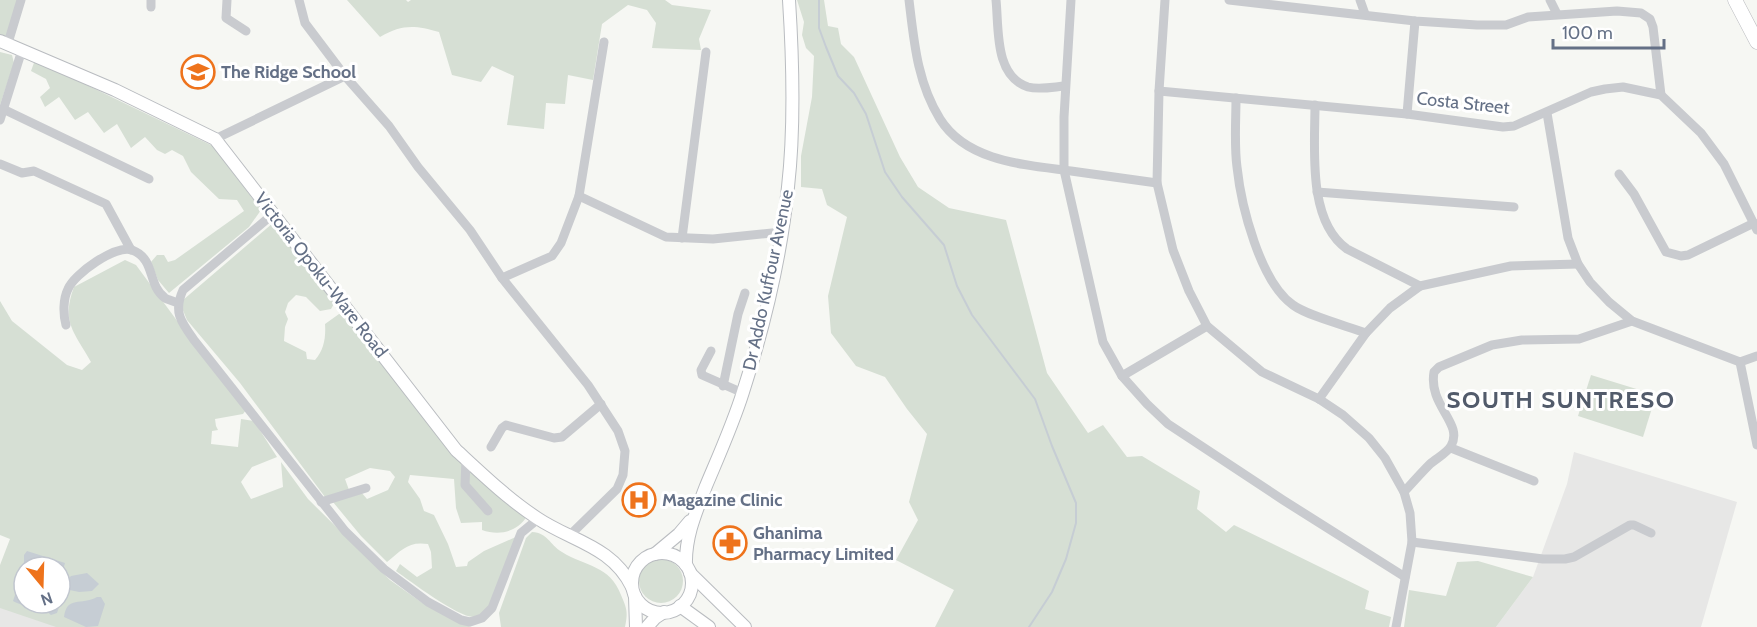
<svg xmlns="http://www.w3.org/2000/svg" width="1757" height="627" font-family="Cabin,sans-serif">
	<rect width="100%" height="100%" fill="#f6f7f3"/>
	<!-- built -->
	<g fill="#e7e7e6">
		<polygon points="1574,452 1737,502 1701,627 1496,627 1533,577 1567,484"/>
		<polygon points="0,606 66,627 0,627"/>
	</g>
	<!-- green -->
	<g fill="#d6dfd4" fill-rule="evenodd">
		<polygon points="0,0 19,0 5,39 0,37"/>
		<path d="M347 0H406L408 2 411 0H665L672 5 711 10 699 39 701 50 652 48 656 23 647 10 628 5 602 24 593 80 568 75 565 104 546 103 544 129 507 125 514 76 492 66 481 82 452 75 439 32C415 25 402 24 380 37Z"/>
		<polygon points="797,0 824,0 828,26 838,28 841,44 854,57 900,157 918,187 949,208 1006,220 1047,373 1088,433 1103,425 1127,457 1142,456 1200,491 1197,509 1226,532 1234,525 1369,591 1365,609 1391,617 1389,627 935,627 954,590 896,560 918,520 909,502 927,434 907,409 885,377 856,366 831,333 828,296 847,217 827,205 822,189 801,187 801,156 812,97 814,56 806,48 802,35 804,22"/>
		<polygon points="0,52 12,55 14,63 0,105"/>
		<polygon points="35,60 213,146 261,210 249,227 169,293 158,280 151,262 157,255 164,255 168,262 175,260 244,211 237,200 219,199 191,172 183,156 172,150 165,154 157,150 145,137 131,148 117,124 104,133 88,112 75,120 59,97 45,107 40,97 50,88 46,79 31,71"/>
		<path d="M273 223 336 300 331 309 320 311 306 297 296 295 288 303 285 312 288 319 285 327 284 341 306 352 307 359 315 360C324 350 326 337 325 324L339 314 344 315 469 467 527 516C518 532 499 536 482 530V522L461 523 456 508 454 479 410 475 408 482 420 499 424 511 434 515 448 544 456 567 467 566 468 562 484 551 518 536 489 607C485 612 480 616 474 617 459 618 410 581 396 571L400 564 417 577 432 568 431 552 428 544C408 541 402 550 387 562L361 536 333 502 361 492 367 499 388 490 395 477 390 471 370 468 345 479 349 490 325 497 240 383 187 320 182 308 183 300Z"/>
		<path d="M125 260 136 265 217 375 246 410 243 414 215 419 216 426 218 430 212 431 211 444 238 447 241 419 254 421 277 457 252 467 241 482 251 499 283 487 281 462 308 499 390 580 421 602 471 627H56L0 608V565L10 539 0 535V301L12 321 67 365 82 370 91 362C74 332 61 322 74 287ZM24 567H60V603H24Z"/>
		<polygon points="1591,375 1656,395 1643,437 1578,416"/>
		<path d="M532 532C548 533 549 544 562 552 586 567 610 565 621 595 627 609 628 612 625 627H501L499 613 526 538Z"/>
		<circle cx="661" cy="581" r="22"/>
		<polygon points="1478,561 1533,577 1496,627 1404,627 1409,590 1446,596 1457,562"/>
	</g>
	<!-- water -->
	<g fill="#c6cdd4">
		<polygon points="27,551 65,563 61,577 60,567 24,567 24,569 24,555"/>
		<polygon points="87,573 99,584 92,591 79,592 65,589 65,582 71,576"/>
		<path d="M21 586H24V603H60V596L61 601 57 613 51 615C40 605 25 608 13 601L17 589Z"/>
		<path d="M97 597H101L105 604 98 626 86 627 64 617C67 595 81 606 97 597Z"/>
	</g>
	<g fill="none" stroke-linecap="round" stroke-linejoin="round">
		<!-- stream -->
		<polyline stroke="#c6cdd4" stroke-width="2" points="819,0 819,28 826,47 838,76 854,93 866,114 885,172 902,197 944,245 957,286 972,315 1035,399 1052,446 1076,503 1076,523 1066,559 1052,592 1029,627"/>
		<defs>
			<g id="major">
				<path d="M0 41 115 90 215 139 456 450C482 474 508 499 537 518 571 541 612 546 632 587"/>
				<circle cx="662" cy="583" r="30"/>
				<polyline points="655,554 679,534 690,521"/>
				<path d="M686 565C685 537 696 512 706 486 719 455 733 424 743 392 764 327 781 256 788 187 795 126 793 62 789 0"/>
				<polyline points="690,573 745,627"/>
				<polyline points="635,596 636,627"/>
				<polyline points="680,606 709,627"/>
				<polyline points="647,627 655,618 664,612"/>
			</g>
			<polyline id="highway" points="1735,0 1757,42"/>
		</defs>
		<!-- major casing -->
		<use href="#major" stroke="#b9bcc0" stroke-width="14"/>
		<!-- highway casing -->
		<use href="#highway" stroke="#bbbcc0" stroke-width="15"/>
		<!-- minor -->
		<g stroke="#c9cbcf" stroke-width="9">
			<polyline points="227,0 226,18 246,31"/>
			<polyline points="299,0 305,23 345,76 389,126 418,167 470,230 502,278 588,385 618,431 625,451 623,475 617,489 570,535"/>
			<path d="M909 0C914 41 917 82 940 119 967 162 1026 165 1071 171 1100 175 1128 179 1157 183"/>
			<path d="M996 0C999 28 994 76 1028 87 1039 90 1053 87 1065 86"/>
			<polyline points="1071,0 1064,117 1064,170 1103,342 1122,376 1147,404 1168,424 1283,500 1405,577"/>
			<polyline points="1165,0 1159,91 1157,183 1173,250 1189,291 1207,326 1262,372 1319,399 1343,415 1369,438 1385,458 1404,492 1410,513 1412,542 1396,627"/>
			<polyline points="1229,0 1415,21 1477,25 1506,25 1528,17 1617,11 1641,13 1650,19 1653,27 1661,95"/>
			<polyline points="1360,0 1365,14"/>
			<polyline points="1550,0 1557,14"/>
			<polyline points="151,7 151,0"/>
			<polyline points="8,43 21,0"/>
			<polyline points="1159,91 1407,114 1503,127 1514,126 1591,92 1605,89 1623,87 1661,95 1701,133 1724,164 1757,230"/>
			<path d="M1236 98C1236 120 1234 145 1237 167 1241 205 1260 282 1293 305 1308 316 1347 326 1366 333"/>
			<path d="M1315 105C1315 147 1307 221 1347 249L1420 286 1511 266 1578 264"/>
			<polyline points="3,109 149,179"/>
			<polyline points="1547,113 1568,238 1578,264 1590,282 1609,302 1632,321 1740,362 1757,356"/>
			<polyline points="1407,114 1415,21"/>
			<polyline points="0,120 22,50"/>
			<polyline points="215,139 345,76"/>
			<polyline points="0,164 22,173 34,171 106,204 131,250"/>
			<polyline points="1619,174 1634,194 1666,252 1681,256 1688,255 1754,223"/>
			<polyline points="1317,192 1514,207"/>
			<polyline points="579,196 666,237 713,239 782,232"/>
			<path d="M273 214 183 290C173 312 181 322 194 340L345 531 384 569 428 602 461 620 470 622 482 618 492 608 521 533 538 519"/>
			<polyline points="682,238 706,52"/>
			<polyline points="502,278 552,256 561,243 579,196 604,42"/>
			<path d="M66 325C63 314 63 299 68 289 74 274 116 244 132 250 156 259 147 285 165 298 168 300 174 301 178 303"/>
			<polyline points="711,351 701,370 702,375 743,393"/>
			<polyline points="1740,362 1757,445"/>
			<polyline points="1122,376 1207,326"/>
			<polyline points="723,386 738,314 745,293"/>
			<polyline points="1319,399 1366,333 1390,308 1420,286"/>
			<polyline points="491,447 502,428 506,425 554,438 562,437 601,404"/>
			<polyline points="1451,448 1534,481"/>
			<polyline points="466,459 465,485 488,511"/>
			<path d="M1404 492C1413 482 1421 473 1430 464 1437 458 1447 453 1451 446 1464 423 1428 406 1434 372L1439 367 1492 345 1522 340 1579 339 1632 321"/>
			<polyline points="321,502 366,488"/>
			<polyline points="1412,542 1543,559 1565,559 1574,557 1630,525 1634,525 1651,533"/>
		</g>
		<!-- major -->
		<use href="#major" stroke="#fff" stroke-width="12"/>
		<!-- highway -->
		<use href="#highway" stroke="#fff" stroke-width="14"/>
	</g>
	<!-- icons -->
	<defs>
		<symbol id="school-ring" viewBox="-11 -11 22 22"><circle r="9.5" fill="#fff" stroke="#ee731c" stroke-width="1.5"/><path d="M0-5L7-2L0 1L-7-2ZM-4 1L0 2.5L4 1V4Q0 6-4 4Z" fill="#ee731c"/></symbol>
		<symbol id="hospital-ring" viewBox="-11 -11 22 22"><circle r="9.5" fill="#fff" stroke="#ee731c" stroke-width="1.5"/><path d="M-5-5h3v3.5h4V-5h3V5h-3V1.5h-4V5h-3Z" fill="#ee731c"/></symbol>
		<symbol id="pharmacy-ring" viewBox="-11 -11 22 22"><circle r="9.5" fill="#fff" stroke="#ee731c" stroke-width="1.5"/><path d="M-2-6h4v4h4v4h-4v4h-4v-4h-4v-4h4Z" fill="#ee731c"/></symbol>
	</defs>
	<g fill-rule="evenodd">
		<use href="#school-ring" x="179" y="53" width="38" height="38"/>
		<use href="#hospital-ring" x="620" y="481" width="38" height="38"/>
		<use href="#pharmacy-ring" x="711" y="524" width="38" height="38"/>
	</g>
	<g text-anchor="middle" dominant-baseline="central" stroke-width="6" stroke-linejoin="round" paint-order="stroke">
		<!-- poi labels -->
		<g font-size="18" font-weight="bold" fill="#647086" stroke="#fff" text-anchor="start">
			<text x="221" y="72">The Ridge School</text>
			<text x="662" y="500">Magazine Clinic</text>
			<text x="753" y="533">Ghanima<tspan x="753" dy="21">Pharmacy Limited</tspan></text>
		</g>
		<!-- street labels -->
		<g font-size="18" fill="#647086" stroke="#fff">
			<text transform="translate(1463 103) rotate(6)">Costa Street</text>
			<text transform="translate(321 275) rotate(52)">Victoria Opoku-Ware Road</text>
			<text transform="translate(768 280) rotate(-78)">Dr Addo Kuffour Avenue</text>
		</g>
		<!-- district labels -->
		<g font-size="24" font-weight="bold" letter-spacing="1.5" fill="#525b6b" stroke="#fff">
			<text x="1561" y="399">SOUTH SUNTRESO</text>
		</g>
	</g>
	<!-- north arrow -->
	<g transform="translate(42 585) rotate(161)"><circle r="28" fill="#ffffff" stroke="#c1c6cf" stroke-width="1.5"/>
	<path d="M0-4.5L10 22L0 15L-10 22Z" fill="#ee731c"/>
	<text y="-9" font-size="16" font-weight="bold" text-anchor="middle" fill="#647086">N</text>
	</g>
	<!-- scale -->
	<path d="M1553 39v9h111v-9" fill="none" stroke="#647086" stroke-width="3"/>
	<text x="1562" y="39" font-size="18" fill="#647086" stroke="#ffffff" stroke-width="4.5" paint-order="stroke">100 m</text>
</svg>
